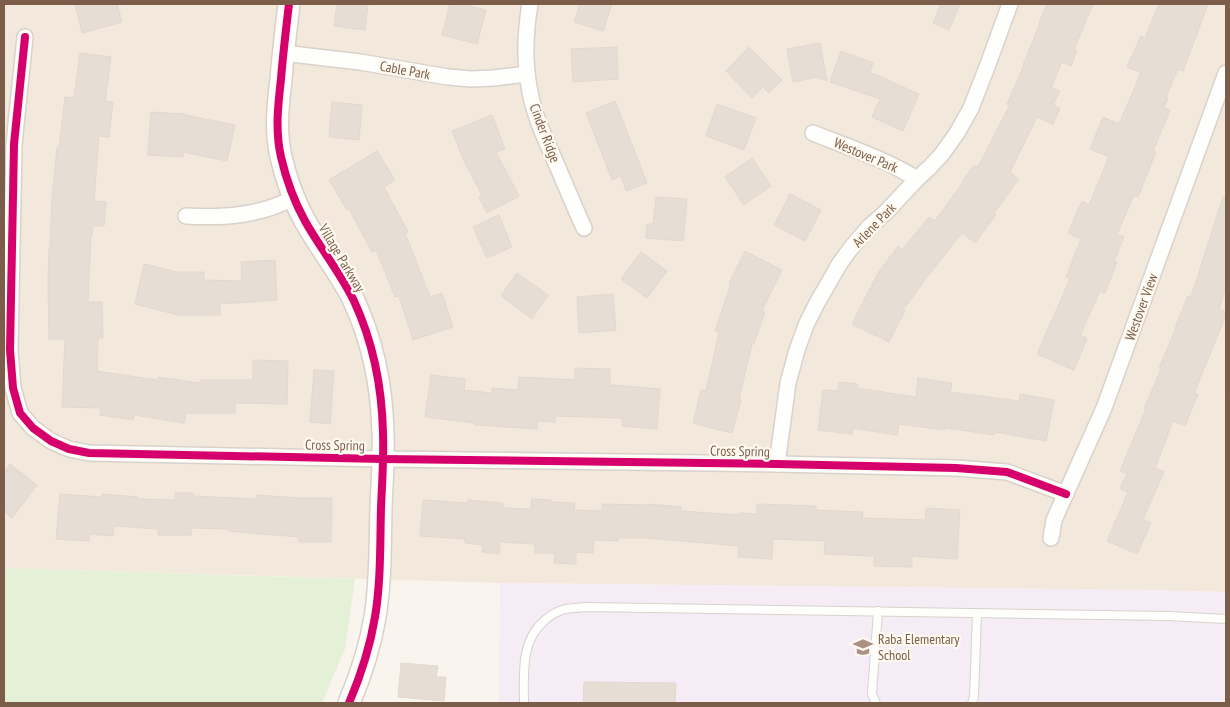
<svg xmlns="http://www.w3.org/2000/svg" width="1230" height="707" font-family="'PT Sans Narrow',sans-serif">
	<rect width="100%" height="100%" fill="#f9f5ee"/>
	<!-- residential -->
	<polygon fill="#f2e8db" points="4,4 1226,4 1226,390 1224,398 1226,392 1226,592 1147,590 500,583 4,568"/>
	<!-- education -->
	<polygon fill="#f6ecf5" points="500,583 1147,590 1226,592 1226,703 499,703"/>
	<!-- green -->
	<polygon fill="#e5f1d7" points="4,568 355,579 345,649 322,703 4,703"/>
	<!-- building -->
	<g fill="#e6ddd5" stroke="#e2d8cf">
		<polygon points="75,4 117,4 122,22 82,33"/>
		<polygon points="337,4 368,4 365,30 334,26"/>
		<polygon points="450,4 462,4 486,10 477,44 442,35"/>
		<polygon points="580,4 612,4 603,31 574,22"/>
		<polygon points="941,4 960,4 949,30 933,23"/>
		<polygon points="1047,4 1093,4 1074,49 1077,50 1071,66 1062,62 1051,87 1060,91 1053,105 1060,108 1053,124 1037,117 1010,172 1019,179 994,213 996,215 975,243 962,233 927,277 903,310 905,311 889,342 852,324 878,273 898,246 902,250 929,217 935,221 964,181 963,181 974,165 978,167 1010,105 1007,104 1024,65 1023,65 1040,23 1039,23"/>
		<polygon points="1159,4 1208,4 1183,71 1178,69 1166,97 1168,98 1164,108 1170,110 1153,151 1156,152 1138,197 1134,195 1117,234 1124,237 1114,261 1117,262 1105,293 1100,291 1080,335 1087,338 1074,370 1037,354 1070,279 1066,277 1081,239 1068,233 1082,201 1089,205 1109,157 1090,149 1103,117 1119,124 1141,73 1127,67 1141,36 1145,38"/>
		<polygon points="820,43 827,81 817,77 793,82 787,49"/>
		<polygon points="617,47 618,79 573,82 571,49"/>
		<polygon points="749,47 782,80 769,93 763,87 752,98 726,71"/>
		<polygon points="841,51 873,63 870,72 919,94 903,131 872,117 880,99 830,82"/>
		<polygon points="80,53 111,57 105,101 113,102 109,137 99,136 94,201 106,202 104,226 93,226 92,235 91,235 88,302 102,302 103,338 98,338 97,371 157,380 158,377 200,383 201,380 253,380 253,360 288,361 287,404 235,403 235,413 186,413 184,423 134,415 133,420 100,415 101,408 62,407 65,339 49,339 48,281 49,248 50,249 52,199 57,148 59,148 65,97 74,98"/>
		<polygon points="615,101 647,183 626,191 621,176 612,180 586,113"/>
		<polygon points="332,102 362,105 359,140 329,137"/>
		<polygon points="717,104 756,118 744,150 706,136"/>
		<polygon points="151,112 185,114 185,115 235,125 227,161 183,152 183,157 148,155"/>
		<polygon points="492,115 505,149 496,152 519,196 487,213 479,197 482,195 463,159 452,131"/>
		<polygon points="377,151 395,180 384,187 408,232 405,233 430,297 442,293 453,327 413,340 399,296 395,297 376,250 372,252 349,209 347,210 329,180"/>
		<polygon points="752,158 771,186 744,205 725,177"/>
		<polygon points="790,194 821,210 805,241 774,225"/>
		<polygon points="656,197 687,199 683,241 646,238 647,224 653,224"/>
		<polygon points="1223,197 1226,197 1226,287 1219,309 1226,312 1226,315 1194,393 1198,394 1185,426 1173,421 1155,468 1164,472 1143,519 1151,523 1137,554 1107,541 1128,492 1120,489 1127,474 1120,471 1146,409 1144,409 1161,369 1159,368 1176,328 1175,328 1188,296 1191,297"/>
		<polygon points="499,215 512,247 487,258 473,227"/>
		<polygon points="745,251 782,270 762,311 765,312 754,344 752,344 739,399 741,400 732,433 693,423 701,390 706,391 719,333 715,331 731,284 729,283"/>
		<polygon points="641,252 667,271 647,298 621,279"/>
		<polygon points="275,260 277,300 220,304 220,315 178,315 135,304 144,264 177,272 204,272 204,280 242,281 241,262"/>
		<polygon points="517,273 548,295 532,319 501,296"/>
		<polygon points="613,294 616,330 579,333 577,297"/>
		<polygon points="575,368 610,369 610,385 660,389 657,429 622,426 623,418 555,416 555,422 538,421 537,429 475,425 475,423 425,417 431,375 465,379 464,390 492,393 492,388 518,390 519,377 575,380"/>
		<polygon points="314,370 334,371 330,424 310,422"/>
		<polygon points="918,378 952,383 950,392 1019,401 1020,394 1054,400 1046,441 995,432 994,435 946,428 945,430 899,424 897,435 853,428 852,434 818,430 823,390 838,391 839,382 857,384 857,388 916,397"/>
		<polygon points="10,464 37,485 12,518 4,511 4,472"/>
		<polygon points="175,493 193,493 193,496 256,499 257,495 297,498 332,498 331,542 299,542 299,537 228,531 228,529 191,528 191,535 158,535 158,529 114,526 113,536 90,534 89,541 56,539 60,494 102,497 102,494 138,497 138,499 175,500"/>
		<polygon points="532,499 551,500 551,502 575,503 574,510 602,511 602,504 648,505 648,504 681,507 681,511 740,515 740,513 757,514 757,504 816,506 816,510 863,512 862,518 925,520 926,508 960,510 957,559 912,556 912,567 874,566 874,556 824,554 825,541 773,539 772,559 738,557 739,546 648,538 618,538 618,541 594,540 593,553 576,552 576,564 554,563 555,553 535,553 535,544 500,542 499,554 482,552 483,545 465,543 465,539 420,536 423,500 468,503 468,500 503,503 503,508 531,509"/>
		<polygon points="401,663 438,666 436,677 446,677 444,701 398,697"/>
		<polygon points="584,682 676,683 675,703 583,703"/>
	</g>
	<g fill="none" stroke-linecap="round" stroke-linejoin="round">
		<defs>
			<g id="lane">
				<path d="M524 703C524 674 520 641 545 620 551 615 558 611 565 609 572 608 578 608 585 607L1169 616 1226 619"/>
				<polyline points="876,703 872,694 878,611"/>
				<polyline points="972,703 974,697 977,613"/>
			</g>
			<g id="street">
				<path d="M530 4C525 33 524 63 530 92 534 114 543 134 552 154 563 179 573 204 584 228"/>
				<polyline points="25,37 14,144 10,350 13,388 20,413 33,428 51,441 69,449 89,453 383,459 777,464 956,468 1007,472 1066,494"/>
				<polyline points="283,53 360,62 448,77 471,79 494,78 527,74"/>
				<path d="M813 133C848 147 885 159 917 179"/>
				<path d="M186 216C223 218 260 216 293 198"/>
				<polyline points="777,464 788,383 797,350 806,325 817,303 840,263 851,248 869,227 886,212 917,179 929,168 942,154 957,133 971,108 987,67 1010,4"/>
				<polyline points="1051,538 1054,520 1104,408 1226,73"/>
			</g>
			<path id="secondary" d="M289 4C286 29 283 54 281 79 278 105 275 131 281 157 286 179 294 201 305 221 320 248 340 272 354 301 373 342 382 388 383 433 384 458 382 483 381 508 380 544 381 581 375 617 370 647 361 675 349 703"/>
		</defs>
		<!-- lane casing -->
		<use href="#lane" stroke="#d9d2cb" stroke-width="10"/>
		<!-- street casing -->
		<use href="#street" stroke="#d9d2cb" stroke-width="18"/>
		<!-- secondary casing -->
		<use href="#secondary" stroke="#d9d1c9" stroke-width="24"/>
		<!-- lane -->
		<use href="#lane" stroke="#fefefc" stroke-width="8"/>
		<!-- street -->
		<use href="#street" stroke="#fefefc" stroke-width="15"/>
		<!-- secondary -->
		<use href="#secondary" stroke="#fefefc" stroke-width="21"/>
		<defs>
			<g id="cycleway">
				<path d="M289 4C286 29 283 54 281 79 278 105 275 131 281 157 286 179 294 201 305 221 320 248 340 272 354 301 373 342 382 388 383 433 384 458 382 483 381 508 380 544 381 581 375 617 370 647 361 675 349 703"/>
				<polyline points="25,37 14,144 10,350 13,388 20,413 33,428 51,441 69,449 89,453 383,459 777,464 956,468 1007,472 1066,494"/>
			</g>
		</defs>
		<!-- cycleway casing -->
		<use href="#cycleway" stroke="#fffaf0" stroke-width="11"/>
		<!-- cycleway -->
		<use href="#cycleway" stroke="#d6006c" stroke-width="8"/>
	</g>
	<!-- icons -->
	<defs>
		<symbol id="school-bare" viewBox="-9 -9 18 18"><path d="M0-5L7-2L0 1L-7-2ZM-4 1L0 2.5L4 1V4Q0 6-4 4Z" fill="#a79283" stroke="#fffaf0" stroke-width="2.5" paint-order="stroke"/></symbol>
	</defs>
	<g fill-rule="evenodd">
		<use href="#school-bare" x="849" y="633" width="28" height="28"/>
	</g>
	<g text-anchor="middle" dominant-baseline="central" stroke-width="4.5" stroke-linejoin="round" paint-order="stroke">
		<!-- street labels -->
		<g font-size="14" fill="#7b5d49" stroke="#fffaf0">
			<text transform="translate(405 70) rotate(10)">Cable Park</text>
			<text transform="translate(545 133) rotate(69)">Cinder Ridge</text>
			<text transform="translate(866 155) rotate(23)">Westover Park</text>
			<text transform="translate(874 225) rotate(-46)">Arlene Park</text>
			<text transform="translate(342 258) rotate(59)">Village Parkway</text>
			<text transform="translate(1141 307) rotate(-70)">Westover View</text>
			<text transform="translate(335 445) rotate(1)">Cross Spring</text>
			<text transform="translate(740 451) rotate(1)">Cross Spring</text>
		</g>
		<!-- poi labels -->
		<g font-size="14" fill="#7b5d49" stroke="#fffaf0" text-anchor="start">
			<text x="878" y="639">Raba Elementary<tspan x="878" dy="16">School</tspan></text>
		</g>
	</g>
	<!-- border -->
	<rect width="1230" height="707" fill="none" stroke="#7b5d49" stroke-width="10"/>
</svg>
